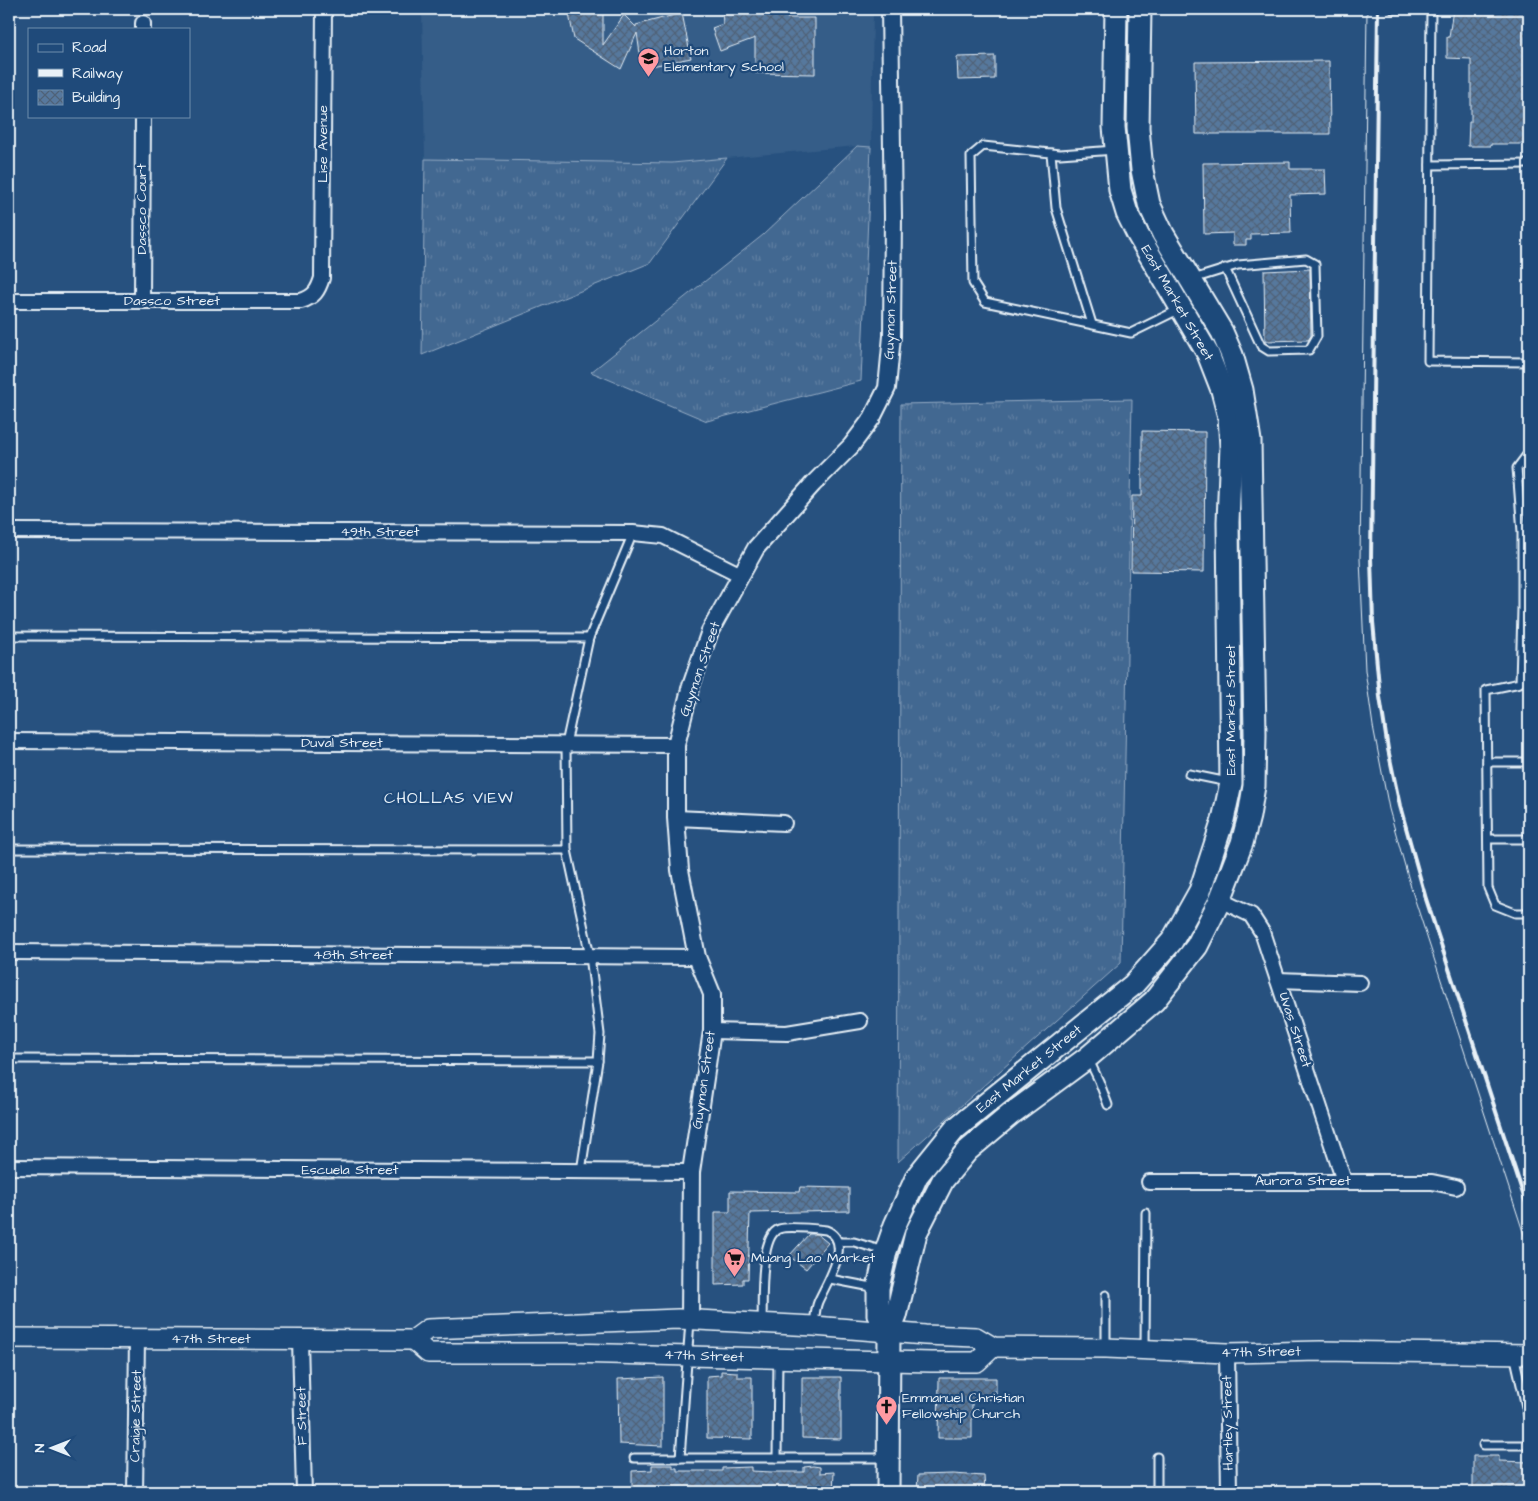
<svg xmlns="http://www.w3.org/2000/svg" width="1538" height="1501" font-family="'Architects Daughter',sans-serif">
	<defs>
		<pattern id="grass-tufts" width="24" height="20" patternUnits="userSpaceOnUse" patternTransform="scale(1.25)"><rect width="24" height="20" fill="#436891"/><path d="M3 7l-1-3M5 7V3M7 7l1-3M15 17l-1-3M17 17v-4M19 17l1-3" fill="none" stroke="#5e7ea1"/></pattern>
		<pattern id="building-cross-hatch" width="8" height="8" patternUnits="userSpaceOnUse" patternTransform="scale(1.25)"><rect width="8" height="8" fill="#57789d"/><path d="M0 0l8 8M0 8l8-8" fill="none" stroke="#4f6278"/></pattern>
	</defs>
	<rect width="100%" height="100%" fill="#27517f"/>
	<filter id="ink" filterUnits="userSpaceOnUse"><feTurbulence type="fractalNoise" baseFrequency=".02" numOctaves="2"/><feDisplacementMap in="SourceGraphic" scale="10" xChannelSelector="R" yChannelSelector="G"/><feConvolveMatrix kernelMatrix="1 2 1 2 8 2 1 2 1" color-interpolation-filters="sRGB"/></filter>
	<g filter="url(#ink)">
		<!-- built -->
		<polygon fill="#355d88" points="422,9 873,9 871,147 857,146 672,163 425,159"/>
		<!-- grass -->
		<g fill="url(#grass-tufts)" stroke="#96acc4">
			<polygon points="857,146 871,147 861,381 707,421 591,372 763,235"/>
			<polygon points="727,158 650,263 422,355 425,159 672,163"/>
			<polygon points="1132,399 1121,963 898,1162 901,404"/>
		</g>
		<!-- building -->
		<g fill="url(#building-cross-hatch)" stroke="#e8f1f8">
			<polygon points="568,9 603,9 603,45 624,15 636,27 636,25 682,13 691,58 642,68 637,33 621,69 574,39"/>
			<polygon points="722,9 786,9 787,18 815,18 815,74 755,73 755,38 720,51 712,28 723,24"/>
			<polygon points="1453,9 1523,9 1529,20 1529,144 1491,144 1491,146 1468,146 1469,122 1471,122 1471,59 1447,58 1447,37 1449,37"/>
			<polygon points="995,56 995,79 958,80 957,57"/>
			<polygon points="1329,61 1330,134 1196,134 1195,62"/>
			<polygon points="1290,162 1290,169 1325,169 1326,194 1290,195 1291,233 1251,234 1251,240 1246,240 1246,245 1233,245 1233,233 1204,234 1203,163"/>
			<polygon points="1310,269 1311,336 1308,340 1265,341 1264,271"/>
			<polygon points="1142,431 1205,432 1204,572 1131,571 1132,496 1142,496"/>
			<polygon points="800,1187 849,1188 849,1211 750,1213 748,1279 743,1279 743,1284 715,1285 715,1212 730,1212 730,1191 799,1192"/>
			<polygon points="809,1234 817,1234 828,1243 806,1269 789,1256"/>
			<polygon points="721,1371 737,1372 737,1377 752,1377 752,1439 707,1438 707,1376 721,1375"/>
			<polygon points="663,1377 663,1446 619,1444 618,1379"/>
			<polygon points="802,1377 841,1377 841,1439 802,1438"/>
			<polygon points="939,1378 996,1378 996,1399 972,1400 972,1438 938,1438"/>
			<polygon points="1473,1456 1499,1456 1499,1461 1529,1462 1529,1489 1508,1489 1508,1492 1473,1492"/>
			<polygon points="652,1465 673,1465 673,1468 677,1468 677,1471 722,1471 722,1468 751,1467 751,1471 772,1472 804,1472 804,1467 813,1466 820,1467 820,1473 834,1472 833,1492 632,1492 632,1471 652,1470"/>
			<polygon points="953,1474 984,1476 985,1492 917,1492 918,1475"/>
		</g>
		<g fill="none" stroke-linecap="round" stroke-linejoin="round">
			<defs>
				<g id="service">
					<polyline points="1393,9 1431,9"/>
					<polyline points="1431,9 1428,361 1529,362"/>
					<polyline points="1115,150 1060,154 983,146 971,156 973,283 985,302 1131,333 1180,309"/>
					<polyline points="1051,153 1056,208 1092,324"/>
					<polyline points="1430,165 1529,164"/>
					<polyline points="1193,279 1238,265 1306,259 1315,264 1317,336 1309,350 1269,351 1261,346 1225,268"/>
					<polyline points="1529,456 1526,456 1517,468 1522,532 1522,609 1520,683 1486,690 1488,888 1495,905 1515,913 1529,913"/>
					<polyline points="9,636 589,638"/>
					<polyline points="1487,762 1529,762"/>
					<polyline points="1189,774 1228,782"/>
					<polyline points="1488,839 1529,839"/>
					<polyline points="9,849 567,850"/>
					<polyline points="9,1059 598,1061"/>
					<polyline points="1089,1060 1099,1081 1108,1105"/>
					<polyline points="581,1171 598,1061 600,1034 590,956 567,850 566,744 589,638 633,533"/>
					<polyline points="838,1242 854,1242 884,1251"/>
					<polyline points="830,1279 877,1288"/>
					<path d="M762 1322C763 1303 759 1236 779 1229 787 1226 817 1229 826 1230 855 1241 825 1285 818 1302 815 1309 815 1318 814 1326"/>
					<polyline points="1145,1347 1146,1213"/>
					<polyline points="1106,1348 1106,1295"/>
					<polyline points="1514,1354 1529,1420"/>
					<polyline points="1483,1445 1529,1445"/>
					<polyline points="634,1458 885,1458"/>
					<polyline points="680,1458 690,1321"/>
					<polyline points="777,1458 778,1358"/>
					<polyline points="1157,1492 1157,1457"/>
				</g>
				<g id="minor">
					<polyline points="143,29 143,23"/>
					<path d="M9 301H301C314 297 318 291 322 278L324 9"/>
					<polyline points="142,301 143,116"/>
					<polyline points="9,531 633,533 663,536 741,575"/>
					<polyline points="9,741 676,745"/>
					<polyline points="676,818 784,823"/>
					<polyline points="1220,900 1251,915 1262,932 1344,1181"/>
					<polyline points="9,952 697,957"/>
					<polyline points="1278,980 1360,983"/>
					<polyline points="712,1031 787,1033 860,1021"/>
					<polyline points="9,1167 691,1172"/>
					<polyline points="1149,1182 1432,1182 1456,1187"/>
					<polyline points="300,1340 304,1492"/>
					<polyline points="1227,1353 1229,1492"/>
					<polyline points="135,1492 137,1339"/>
				</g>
				<polyline id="tertiary" points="690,1321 691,1172 712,1031 712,994 697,957 680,870 676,818 676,745 690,689 710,631 756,548 813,484 851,446 872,418 887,388 892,336 893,217 890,9"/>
				<g id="secondary">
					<polyline points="9,1338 413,1340 428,1329 678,1319 814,1326 925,1335 976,1337 993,1347 1106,1348 1227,1353 1320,1351 1529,1354"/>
					<polyline points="413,1340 428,1353 570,1353 931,1362 977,1362 993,1347"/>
				</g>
				<g id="primary">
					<polyline points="889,1333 878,1315 878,1288 886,1251 895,1225 917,1176 955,1129 1133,985 1172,941 1200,891 1223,820 1231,783 1228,522 1231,446 1229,417 1222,390 1208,354 1138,235 1127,213 1120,190 1114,127 1116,9"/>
					<polyline points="888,1492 889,1333 896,1316 916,1233 943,1180 967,1151 1011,1114 1087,1058 1154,1001 1197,946 1220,900 1242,843 1249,816 1254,786 1255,734 1250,441 1242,390 1232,355 1222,332 1163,234 1149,204 1142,170 1138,128 1140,9"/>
				</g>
			</defs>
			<!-- service casing -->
			<use href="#service" stroke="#e8f1f8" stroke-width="11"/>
			<!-- minor casing -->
			<use href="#minor" stroke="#e8f1f8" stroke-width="18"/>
			<!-- tertiary casing -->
			<use href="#tertiary" stroke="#e8f1f8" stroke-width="20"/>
			<!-- secondary casing -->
			<use href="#secondary" stroke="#e8f1f8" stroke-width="22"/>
			<!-- primary casing -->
			<use href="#primary" stroke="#e8f1f8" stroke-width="25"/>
			<!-- service -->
			<use href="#service" stroke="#1f4a7a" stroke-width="7"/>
			<!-- minor -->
			<use href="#minor" stroke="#1f4a7a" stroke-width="14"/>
			<!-- tertiary -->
			<use href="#tertiary" stroke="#1f4a7a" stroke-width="16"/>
			<!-- secondary -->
			<use href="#secondary" stroke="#1f4a7a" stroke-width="19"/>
			<!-- primary -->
			<use href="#primary" stroke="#1f4a7a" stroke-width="21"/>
			<!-- tram -->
			<polyline stroke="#e8f1f8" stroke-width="1" points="1367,9 1360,559 1365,670 1373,726 1389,809 1412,891 1529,1250"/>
			<!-- rail -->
			<polyline stroke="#e8f1f8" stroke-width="4" points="1378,9 1371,558 1373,622 1380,697 1388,749 1400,806 1426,899 1529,1212"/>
		</g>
	</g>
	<!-- icons -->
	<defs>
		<symbol id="school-pin" viewBox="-11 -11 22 30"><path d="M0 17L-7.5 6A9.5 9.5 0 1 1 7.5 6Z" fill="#ff9aa2" stroke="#1f4a7a"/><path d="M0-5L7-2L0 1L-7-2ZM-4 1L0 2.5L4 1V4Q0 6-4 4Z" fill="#111"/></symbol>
		<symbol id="supermarket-pin" viewBox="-11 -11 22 30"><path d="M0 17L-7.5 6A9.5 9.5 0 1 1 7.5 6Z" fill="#ff9aa2" stroke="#1f4a7a"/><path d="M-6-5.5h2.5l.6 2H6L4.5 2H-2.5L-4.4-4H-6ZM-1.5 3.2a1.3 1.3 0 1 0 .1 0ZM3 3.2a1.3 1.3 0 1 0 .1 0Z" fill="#111"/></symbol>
		<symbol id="church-pin" viewBox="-11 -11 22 30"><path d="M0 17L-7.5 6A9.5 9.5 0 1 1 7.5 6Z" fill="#ff9aa2" stroke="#1f4a7a"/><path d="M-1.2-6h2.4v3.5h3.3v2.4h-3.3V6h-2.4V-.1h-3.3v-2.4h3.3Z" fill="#111"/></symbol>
	</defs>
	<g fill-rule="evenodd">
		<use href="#school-pin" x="636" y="46" width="25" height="34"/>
		<use href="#supermarket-pin" x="722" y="1246" width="25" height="34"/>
		<use href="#church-pin" x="874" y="1394" width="25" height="34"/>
	</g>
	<g text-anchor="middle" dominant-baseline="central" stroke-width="4.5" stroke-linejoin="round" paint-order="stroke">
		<!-- poi labels -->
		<g font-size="14" fill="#e8f1f8" stroke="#1f4a7a" text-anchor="start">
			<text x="664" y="51">Horton<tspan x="664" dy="16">Elementary School</tspan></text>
			<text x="751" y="1258">Muang Lao Market</text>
			<text x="902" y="1398">Emmanuel Christian<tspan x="902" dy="16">Fellowship Church</tspan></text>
		</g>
		<!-- street labels -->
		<g font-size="14" fill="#e8f1f8" stroke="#1f4a7a">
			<text transform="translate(323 144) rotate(-90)">Lise Avenue</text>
			<text transform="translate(142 209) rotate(-90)">Dassco Court</text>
			<text x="172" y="301">Dassco Street</text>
			<text transform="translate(1177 303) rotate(60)">East Market Street</text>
			<text transform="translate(891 310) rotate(-88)">Guymon Street</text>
			<text x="380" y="532">49th Street</text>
			<text transform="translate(700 669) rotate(-71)">Guymon Street</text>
			<text transform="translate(1231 710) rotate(-90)">East Market Street</text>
			<text x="342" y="743">Duval Street</text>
			<text x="353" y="955">48th Street</text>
			<text transform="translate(1295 1030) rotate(72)">Uvas Street</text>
			<text transform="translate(1029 1069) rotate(-39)">East Market Street</text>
			<text transform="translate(704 1080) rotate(-82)">Guymon Street</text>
			<text x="350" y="1170">Escuela Street</text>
			<text x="1303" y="1181">Aurora Street</text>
			<text x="211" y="1339">47th Street</text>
			<text transform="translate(1261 1352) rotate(-1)">47th Street</text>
			<text transform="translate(704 1356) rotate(2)">47th Street</text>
			<text transform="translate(136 1416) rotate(-89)">Craigie Street</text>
			<text transform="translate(302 1416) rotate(-91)">F Street</text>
			<text transform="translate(1228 1423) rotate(-91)">Hartley Street</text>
		</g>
		<!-- quarter labels -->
		<g font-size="16" letter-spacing="1" fill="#e8f1f8" stroke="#1f4a7a">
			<text x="449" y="798">CHOLLAS VIEW</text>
		</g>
	</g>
	<!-- margin -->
	<rect width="1538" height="1501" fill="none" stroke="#1f4a7a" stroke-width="30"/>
	<rect x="15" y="15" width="1508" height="1471" fill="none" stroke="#e8f1f8" stroke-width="2" filter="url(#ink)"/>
	<!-- legend -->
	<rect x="28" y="28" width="162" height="90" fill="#1f4a7a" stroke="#6f8dac"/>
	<rect x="38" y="44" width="25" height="8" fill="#1f4a7a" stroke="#6f8dac"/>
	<text x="72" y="52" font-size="15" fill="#e8f1f8">Road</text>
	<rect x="38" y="69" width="25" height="8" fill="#e8f1f8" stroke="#6f8dac"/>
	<text x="72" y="78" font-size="15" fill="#e8f1f8">Railway</text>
	<rect x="38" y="90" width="25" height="15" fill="url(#building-cross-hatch)" stroke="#6f8dac"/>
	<text x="72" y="102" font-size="15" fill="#e8f1f8">Building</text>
	<!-- north arrow -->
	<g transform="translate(52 1448) rotate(270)" stroke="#1f4a7a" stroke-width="4" paint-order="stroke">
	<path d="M0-4L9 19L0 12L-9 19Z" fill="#e8f1f8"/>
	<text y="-8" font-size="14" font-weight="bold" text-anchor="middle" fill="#e8f1f8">N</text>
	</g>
</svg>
